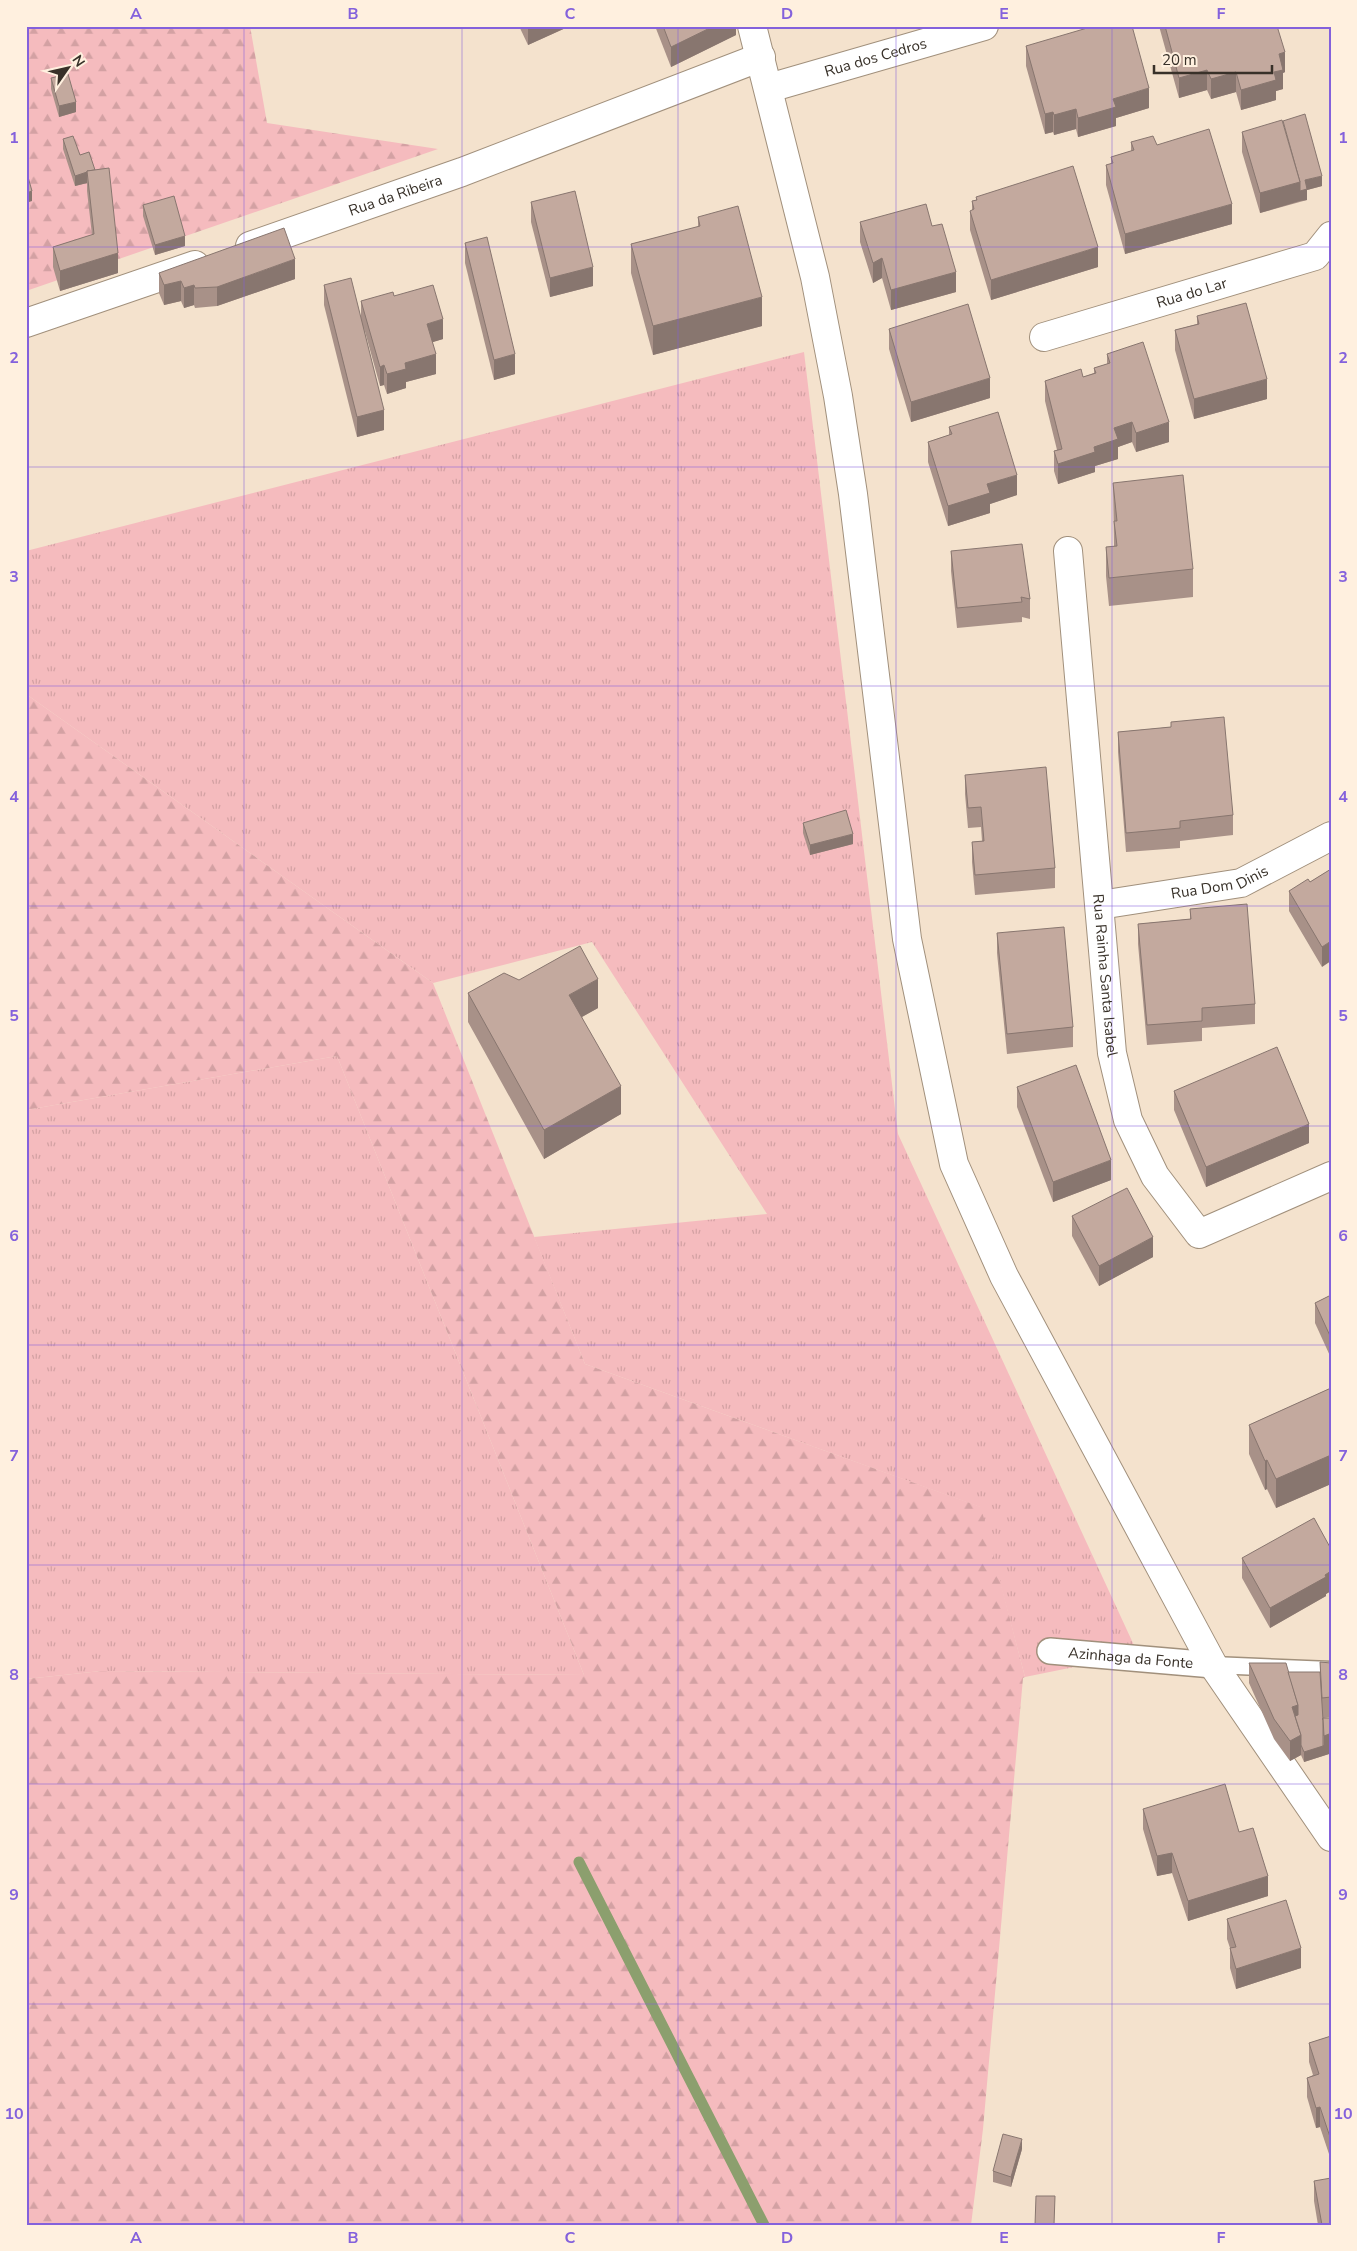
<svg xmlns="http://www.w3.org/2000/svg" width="1357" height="2251" font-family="'Nunito Sans',sans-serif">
	<defs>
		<pattern id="grass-tufts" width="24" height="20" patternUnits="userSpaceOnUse" patternTransform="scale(1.25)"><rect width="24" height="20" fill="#f5bbbe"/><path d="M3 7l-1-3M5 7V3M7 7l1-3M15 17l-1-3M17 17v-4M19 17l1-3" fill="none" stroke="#d3a1a3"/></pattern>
		<pattern id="forest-firs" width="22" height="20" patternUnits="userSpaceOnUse" patternTransform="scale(1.25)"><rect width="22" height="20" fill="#f5bbbe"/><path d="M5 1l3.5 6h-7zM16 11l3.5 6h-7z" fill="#d3a1a3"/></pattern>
	</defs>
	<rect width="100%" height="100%" fill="#f4e2cd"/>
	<!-- grass -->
	<g fill="url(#grass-tufts)">
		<polygon points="804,352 898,1134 1138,1654 1025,1677 980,1507 585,1364 534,1237 767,1214 592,942 433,983 26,694 26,551"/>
		<polygon points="337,1056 584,1675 101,1671 26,1679 26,1110"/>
	</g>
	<!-- forest -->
	<g fill="url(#forest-firs)">
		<polygon points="26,26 250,26 267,123 438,149 26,291"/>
		<polygon points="26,694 433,983 585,1364 981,1507 1025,1677 1023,1678 983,2129 971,2225 26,2225 26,1679 101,1671 584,1675 337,1056 26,1110"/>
	</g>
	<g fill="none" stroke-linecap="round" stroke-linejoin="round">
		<!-- stream -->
		<polyline stroke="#8c9f6e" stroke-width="11" points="579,1862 764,2225"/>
		<defs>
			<polyline id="service" points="1213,1665 1331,1670"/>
			<g id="pedestrian">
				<path id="s1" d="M1050 1651 1213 1665"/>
			</g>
			<g id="minor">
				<path id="s2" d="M769 88 984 26"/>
				<path id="s3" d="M250 246 462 172 761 57"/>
				<polyline points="26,323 195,265"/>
				<path id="s4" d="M1044 337 1315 256 1331 236"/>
				<path id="s5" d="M1068 551 1112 1053 1128 1120 1155 1176 1199 1234 1331 1176"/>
				<path id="s6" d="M1100 905 1241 883 1331 836"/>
			</g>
			<polyline id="secondary" points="752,26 815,277 838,396 853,494 907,939 954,1164 1004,1276 1213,1665 1331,1837"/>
		</defs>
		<!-- service casing -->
		<use href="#service" stroke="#a1907c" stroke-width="19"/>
		<!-- pedestrian casing -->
		<use href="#pedestrian" stroke="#a1907c" stroke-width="28"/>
		<!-- minor casing -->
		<use href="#minor" stroke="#a1907c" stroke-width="30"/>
		<!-- secondary casing -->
		<use href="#secondary" stroke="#a1907c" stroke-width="30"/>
		<!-- service -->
		<use href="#service" stroke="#fff" stroke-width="16"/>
		<!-- pedestrian -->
		<use href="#pedestrian" stroke="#fff" stroke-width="25"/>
		<!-- minor -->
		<use href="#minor" stroke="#fff" stroke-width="28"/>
		<!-- secondary -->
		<use href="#secondary" stroke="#fff" stroke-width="28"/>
	</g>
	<!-- wall -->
	<g fill="#a89188">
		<polygon points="519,26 570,26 528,45"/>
		<polygon points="655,26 736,26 736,35 671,67"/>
		<polygon points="1159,26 1277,26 1285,72 1283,73 1283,89 1276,91 1276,100 1241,110 1236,92 1211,99 1207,90 1179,98"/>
		<polygon points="1026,46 1149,108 1116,118 1116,126 1078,137 1076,129 1054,135 1053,132 1045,134 1026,66"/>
		<polygon points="51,78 76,112 59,117 51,89"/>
		<polygon points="1242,132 1322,186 1307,190 1307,200 1260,213 1242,152"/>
		<polygon points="63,139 80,155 89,152 118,273 60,291 53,267 53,247 92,235 87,191 87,183 75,186 63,149"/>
		<polygon points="1131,142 1157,145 1232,224 1125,254 1106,185 1106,165 1111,164 1111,157 1131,151"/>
		<polygon points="976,197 1098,267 991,300 970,230 970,211 972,210 972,201 976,200"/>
		<polygon points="531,202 593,286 550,297 531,222"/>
		<polygon points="143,205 185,246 155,255 143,216"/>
		<polygon points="698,217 762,326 653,355 631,273 631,244 698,227"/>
		<polygon points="860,222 932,226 956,292 891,310 882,278 873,283 860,242"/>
		<polygon points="465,243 515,374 494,380 465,263"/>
		<polygon points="159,273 295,279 217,306 195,308 194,305 184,308 181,301 164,305 159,293"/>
		<polygon points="324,285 361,320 361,301 394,296 443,339 432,342 436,374 406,382 406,388 387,394 384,385 380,386 364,328 384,430 357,437 324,305"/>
		<polygon points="1197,316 1267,399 1194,419 1175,350 1175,330 1197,324"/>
		<polygon points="889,329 990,398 911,422 889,349"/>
		<polygon points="1107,354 1169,442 1136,452 1132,442 1118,447 1118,459 1095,466 1095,472 1058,484 1054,471 1054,451 1057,450 1045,401 1045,381 1083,377 1094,373 1094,368 1107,364"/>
		<polygon points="949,427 1017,495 990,504 990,513 948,526 928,462 928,442 949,435"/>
		<polygon points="1113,483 1193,569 1193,597 1109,606 1106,576 1106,547 1114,546"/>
		<polygon points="951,551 1030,599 1030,619 1022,617 1022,622 957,628 951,571"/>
		<polygon points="1171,722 1233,815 1233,835 1180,841 1180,848 1126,852 1118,752 1118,732 1171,727"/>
		<polygon points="965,775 1055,868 1055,888 975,895 972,862 972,842 982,841 981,827 968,828 965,794"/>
		<polygon points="803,823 853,844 810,855 803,833"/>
		<polygon points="1331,869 1322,967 1289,911 1289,891 1310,882"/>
		<polygon points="1190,909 1255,1004 1255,1024 1202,1028 1202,1041 1147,1045 1138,944 1138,924 1190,919"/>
		<polygon points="997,933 1073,1027 1073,1047 1007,1054 997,953"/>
		<polygon points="519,980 598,1008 582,1017 621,1114 544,1159 468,1022 468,993"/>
		<polygon points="1017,1087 1111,1180 1053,1202 1017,1107"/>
		<polygon points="1174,1091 1309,1143 1206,1187 1174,1110"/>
		<polygon points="1072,1216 1153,1257 1099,1286 1072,1236"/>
		<polygon points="1331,1295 1331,1358 1315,1323 1315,1303"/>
		<polygon points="1331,1388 1331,1484 1276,1508 1267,1489 1265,1490 1249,1454 1249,1425"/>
		<polygon points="1331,1549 1331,1591 1326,1594 1326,1596 1270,1628 1242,1578 1242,1558"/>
		<polygon points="1320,1662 1331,1663 1331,1717 1323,1718 1331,1718 1331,1757 1329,1754 1304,1762 1301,1755 1290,1761 1274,1739 1249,1683 1249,1663 1288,1672 1320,1672"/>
		<polygon points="1143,1809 1239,1832 1268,1896 1188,1921 1172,1873 1157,1876 1143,1829"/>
		<polygon points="1227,1919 1301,1968 1236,1989 1230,1968 1230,1948 1227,1939"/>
		<polygon points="1331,2036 1331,2160 1320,2127 1316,2128 1307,2097 1307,2078 1313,2075 1309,2062 1309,2043"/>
		<polygon points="1022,2149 1011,2187 993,2182 993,2171"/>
		<polygon points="1314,2181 1331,2225 1318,2225 1314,2201"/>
	</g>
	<!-- shaded-wall -->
	<g fill="#88766f">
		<polygon points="528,26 570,26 528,45"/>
		<polygon points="714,26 736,26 736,35 671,67 671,47"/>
		<polygon points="1285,52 1285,72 1283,73 1283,89 1276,91 1276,100 1241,110 1241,90 1274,72 1279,54"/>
		<polygon points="1207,70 1207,90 1179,98 1179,78"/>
		<polygon points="1236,72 1236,92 1211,99 1211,79"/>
		<polygon points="1149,88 1149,108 1116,118 1116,126 1078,137 1078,118 1113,99"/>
		<polygon points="76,102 76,112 59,117 59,106"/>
		<polygon points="1076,109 1076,129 1054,135 1054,115"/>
		<polygon points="1053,112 1053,132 1045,134 1045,114"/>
		<polygon points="87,172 87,183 75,186 75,176"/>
		<polygon points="1322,176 1322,186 1307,190 1307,200 1300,201 1300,191 1305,180"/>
		<polygon points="1300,182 1300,201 1260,213 1260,193"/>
		<polygon points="32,191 32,201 26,203 26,193"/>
		<polygon points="1232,204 1232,224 1125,254 1125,234"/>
		<polygon points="185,236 185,246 155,255 155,245"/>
		<polygon points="1098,247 1098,267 991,300 991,280"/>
		<polygon points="118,253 118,273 60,291 60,271"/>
		<polygon points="882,258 882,278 873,283 873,263"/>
		<polygon points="295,259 295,279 217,306 217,287"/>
		<polygon points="593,267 593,286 550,297 550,278"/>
		<polygon points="956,272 956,292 891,310 891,290"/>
		<polygon points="181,281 181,301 164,305 164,285"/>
		<polygon points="194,285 194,305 184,308 184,288"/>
		<polygon points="762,297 762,326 653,355 653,326"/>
		<polygon points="443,319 443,339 427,344 427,324"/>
		<polygon points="436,354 436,374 406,382 406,388 387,394 387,374 405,363"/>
		<polygon points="515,354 515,374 494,380 494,360"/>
		<polygon points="384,365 384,385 380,386 380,367"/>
		<polygon points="990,378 990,398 911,422 911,402"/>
		<polygon points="1267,379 1267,399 1194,419 1194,399"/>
		<polygon points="384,410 384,430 357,437 357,417"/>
		<polygon points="1132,422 1132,442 1118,447 1118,459 1095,466 1095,472 1058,484 1058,464 1114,428"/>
		<polygon points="1169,422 1169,442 1136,452 1136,433"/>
		<polygon points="1017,475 1017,495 990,504 990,513 948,526 948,506 987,484"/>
		<polygon points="853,834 853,844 810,855 810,845"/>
		<polygon points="1331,941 1331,961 1322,967 1322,947"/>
		<polygon points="598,979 598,1008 569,1024 569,995"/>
		<polygon points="621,1086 621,1114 544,1159 544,1130"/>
		<polygon points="1309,1124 1309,1143 1206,1187 1206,1167"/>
		<polygon points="1111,1160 1111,1180 1053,1202 1053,1182"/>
		<polygon points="1153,1237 1153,1257 1099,1286 1099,1266"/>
		<polygon points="1331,1455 1331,1484 1276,1508 1276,1479"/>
		<polygon points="1267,1460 1267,1489 1265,1490 1265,1461"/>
		<polygon points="1331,1571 1331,1591 1326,1594 1326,1596 1270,1628 1270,1608"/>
		<polygon points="1298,1705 1298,1725 1292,1707"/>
		<polygon points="1329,1734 1329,1754 1304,1762 1304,1752 1324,1745 1324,1736"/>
		<polygon points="1301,1735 1301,1755 1290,1761 1290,1741"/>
		<polygon points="1172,1853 1172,1873 1157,1876 1157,1856"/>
		<polygon points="1268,1876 1268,1896 1188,1921 1188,1901"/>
		<polygon points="1301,1948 1301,1968 1236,1989 1236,1969"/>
		<polygon points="1320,2107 1320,2127 1316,2128 1316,2108"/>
		<polygon points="1022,2139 1022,2149 1011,2187 1011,2177"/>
	</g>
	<!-- building -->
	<g fill="#c3a99e" stroke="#88766f">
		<polygon points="663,26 714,26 671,47"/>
		<polygon points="1094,26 1132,26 1149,88 1113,99 1116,107 1078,118 1076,109 1054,115 1053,112 1045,114 1026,46"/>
		<polygon points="1165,26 1277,26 1285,52 1279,54 1283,70 1274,72 1276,80 1241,90 1236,72 1211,79 1207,70 1179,78"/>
		<polygon points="68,74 76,102 59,106 51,78"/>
		<polygon points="1305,114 1322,176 1305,180 1307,189 1300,191 1300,182 1283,121"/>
		<polygon points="1282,120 1300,182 1260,193 1242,132"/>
		<polygon points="1209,129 1232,204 1125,234 1106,165 1113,163 1111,157 1134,150 1131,142 1153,136 1157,145"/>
		<polygon points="73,136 80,155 89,152 95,170 87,171 87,172 75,176 63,139"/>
		<polygon points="1073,166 1098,247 991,280 970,211 974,209 972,201 977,200 976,197"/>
		<polygon points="109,168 118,253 60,271 53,247 94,234 87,171"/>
		<polygon points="26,170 32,191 26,193"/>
		<polygon points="575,191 593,267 550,278 531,202"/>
		<polygon points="174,196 185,236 155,245 143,205"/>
		<polygon points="926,204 932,226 942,224 956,272 891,290 882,258 873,263 860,222"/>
		<polygon points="738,206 762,297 653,326 631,244 700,226 698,217"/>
		<polygon points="284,228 295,259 217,287 195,288 194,285 184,288 181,281 164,285 159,273"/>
		<polygon points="487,237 515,354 494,360 465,243"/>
		<polygon points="351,278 384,410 357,417 324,285"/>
		<polygon points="433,285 443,319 427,324 436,354 405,363 406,369 387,374 384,365 380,367 361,301 393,292 394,296"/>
		<polygon points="1246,303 1267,379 1194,399 1175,330 1199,324 1197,316"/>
		<polygon points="968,304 990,378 911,402 889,329"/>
		<polygon points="1143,342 1169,422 1136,433 1132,422 1114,428 1118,439 1094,447 1095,452 1058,464 1054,451 1062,449 1045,381 1081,369 1083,377 1096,373 1094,368 1110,363 1107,354"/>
		<polygon points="998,412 1017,475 987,484 990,493 948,506 928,442 952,434 949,427"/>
		<polygon points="1183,475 1193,569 1109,578 1106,547 1117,546 1114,521 1117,521 1113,483"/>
		<polygon points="1022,544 1030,599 1021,597 1022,602 957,608 951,551"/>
		<polygon points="1224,717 1233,815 1180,821 1180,828 1126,833 1118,732 1171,727 1171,722"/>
		<polygon points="1046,767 1055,868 975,875 972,842 984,841 981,807 968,808 965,775"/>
		<polygon points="846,810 853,834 810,845 803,823"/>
		<polygon points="1331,869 1331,941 1322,947 1289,891 1308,879 1310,882"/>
		<polygon points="1247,904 1255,1004 1202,1008 1202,1021 1147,1025 1138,924 1191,919 1190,909"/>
		<polygon points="1064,927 1073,1027 1007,1034 997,933"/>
		<polygon points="580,946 598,979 569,995 621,1086 544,1130 468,993 504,973 519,980"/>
		<polygon points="1277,1047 1309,1124 1206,1167 1174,1091"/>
		<polygon points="1076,1065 1111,1160 1053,1182 1017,1087"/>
		<polygon points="1127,1188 1153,1237 1099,1266 1072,1216"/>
		<polygon points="1331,1295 1331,1338 1315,1303"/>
		<polygon points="1331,1388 1331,1455 1276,1479 1267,1460 1265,1461 1249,1425"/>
		<polygon points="1314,1518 1331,1549 1331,1571 1325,1575 1326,1577 1270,1608 1242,1558"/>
		<polygon points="1320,1662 1331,1663 1331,1697 1322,1698"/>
		<polygon points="1249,1663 1286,1663 1298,1705 1292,1707 1301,1735 1290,1741 1274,1719"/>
		<polygon points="1288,1672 1320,1672 1323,1720 1323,1718 1323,1746 1304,1752 1301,1745 1301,1735 1295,1716 1298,1715 1298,1705"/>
		<polygon points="1323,1718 1331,1718 1331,1737 1329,1734 1324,1736"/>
		<polygon points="1225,1784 1239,1832 1253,1828 1268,1876 1188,1901 1172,1853 1157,1856 1143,1809"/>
		<polygon points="1286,1900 1301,1948 1236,1969 1230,1948 1236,1947 1227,1919"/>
		<polygon points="1331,2036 1331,2140 1320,2107 1316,2108 1307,2078 1319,2074 1309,2043"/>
		<polygon points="1003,2134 1022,2139 1011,2177 993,2171"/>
		<polygon points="1331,2178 1331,2225 1322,2225 1314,2181"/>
		<polygon points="1036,2196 1055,2196 1054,2225 1035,2225"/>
	</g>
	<!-- grid -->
	<path fill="none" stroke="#8461dc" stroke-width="1" stroke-opacity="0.55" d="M244 26V2225M462 26V2225M678 26V2225M896 26V2225M1112 26V2225M26 247H1331M26 467H1331M26 686H1331M26 906H1331M26 1126H1331M26 1345H1331M26 1565H1331M26 1784H1331M26 2004H1331"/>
	<g text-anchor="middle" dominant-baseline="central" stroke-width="4" stroke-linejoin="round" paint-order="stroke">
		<!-- street labels -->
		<g font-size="15" fill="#383129" stroke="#fff0df">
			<text stroke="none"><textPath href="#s2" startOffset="111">Rua dos Cedros</textPath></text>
			<text stroke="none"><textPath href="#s3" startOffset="154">Rua da Ribeira</textPath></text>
			<text stroke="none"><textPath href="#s4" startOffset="154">Rua do Lar</textPath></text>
			<text stroke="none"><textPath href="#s6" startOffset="122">Rua Dom Dinis</textPath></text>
			<text stroke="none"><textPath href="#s5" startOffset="426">Rua Rainha Santa Isabel</textPath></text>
			<text stroke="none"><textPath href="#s1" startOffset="81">Azinhaga da Fonte</textPath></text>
		</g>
	</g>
	<!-- border -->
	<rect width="1357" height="2251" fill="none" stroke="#fff0df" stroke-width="55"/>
	<!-- north arrow -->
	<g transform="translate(68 68) rotate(56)" stroke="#fff0df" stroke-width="4" paint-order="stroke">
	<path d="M0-4L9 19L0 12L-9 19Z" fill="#383129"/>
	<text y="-8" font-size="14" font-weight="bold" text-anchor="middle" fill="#383129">N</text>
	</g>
	<!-- scale -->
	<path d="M1154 65v8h118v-8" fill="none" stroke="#383129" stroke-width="2.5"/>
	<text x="1162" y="65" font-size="15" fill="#383129" stroke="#fff0df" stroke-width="4" paint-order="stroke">20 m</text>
	<rect x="28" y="28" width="1302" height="2196" fill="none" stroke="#8461dc" stroke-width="2"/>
	<g font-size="16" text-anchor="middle" font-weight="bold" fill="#8461dc">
		<text x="136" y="19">A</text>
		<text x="353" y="19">B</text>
		<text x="570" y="19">C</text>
		<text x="787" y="19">D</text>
		<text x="1004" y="19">E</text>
		<text x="1221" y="19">F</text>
		<text x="14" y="143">1</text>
		<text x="1343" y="143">1</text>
		<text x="14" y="363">2</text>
		<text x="1343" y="363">2</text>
		<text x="14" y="582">3</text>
		<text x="1343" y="582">3</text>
		<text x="14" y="802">4</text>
		<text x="1343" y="802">4</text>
		<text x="14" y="1021">5</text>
		<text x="1343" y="1021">5</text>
		<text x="14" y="1241">6</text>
		<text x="1343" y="1241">6</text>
		<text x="14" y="1461">7</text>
		<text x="1343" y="1461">7</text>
		<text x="14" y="1680">8</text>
		<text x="1343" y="1680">8</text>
		<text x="14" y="1900">9</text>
		<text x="1343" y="1900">9</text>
		<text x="14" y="2119">10</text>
		<text x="1343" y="2119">10</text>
		<text x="136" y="2243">A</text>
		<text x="353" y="2243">B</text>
		<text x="570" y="2243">C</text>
		<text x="787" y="2243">D</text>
		<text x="1004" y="2243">E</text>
		<text x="1221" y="2243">F</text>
	</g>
</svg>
